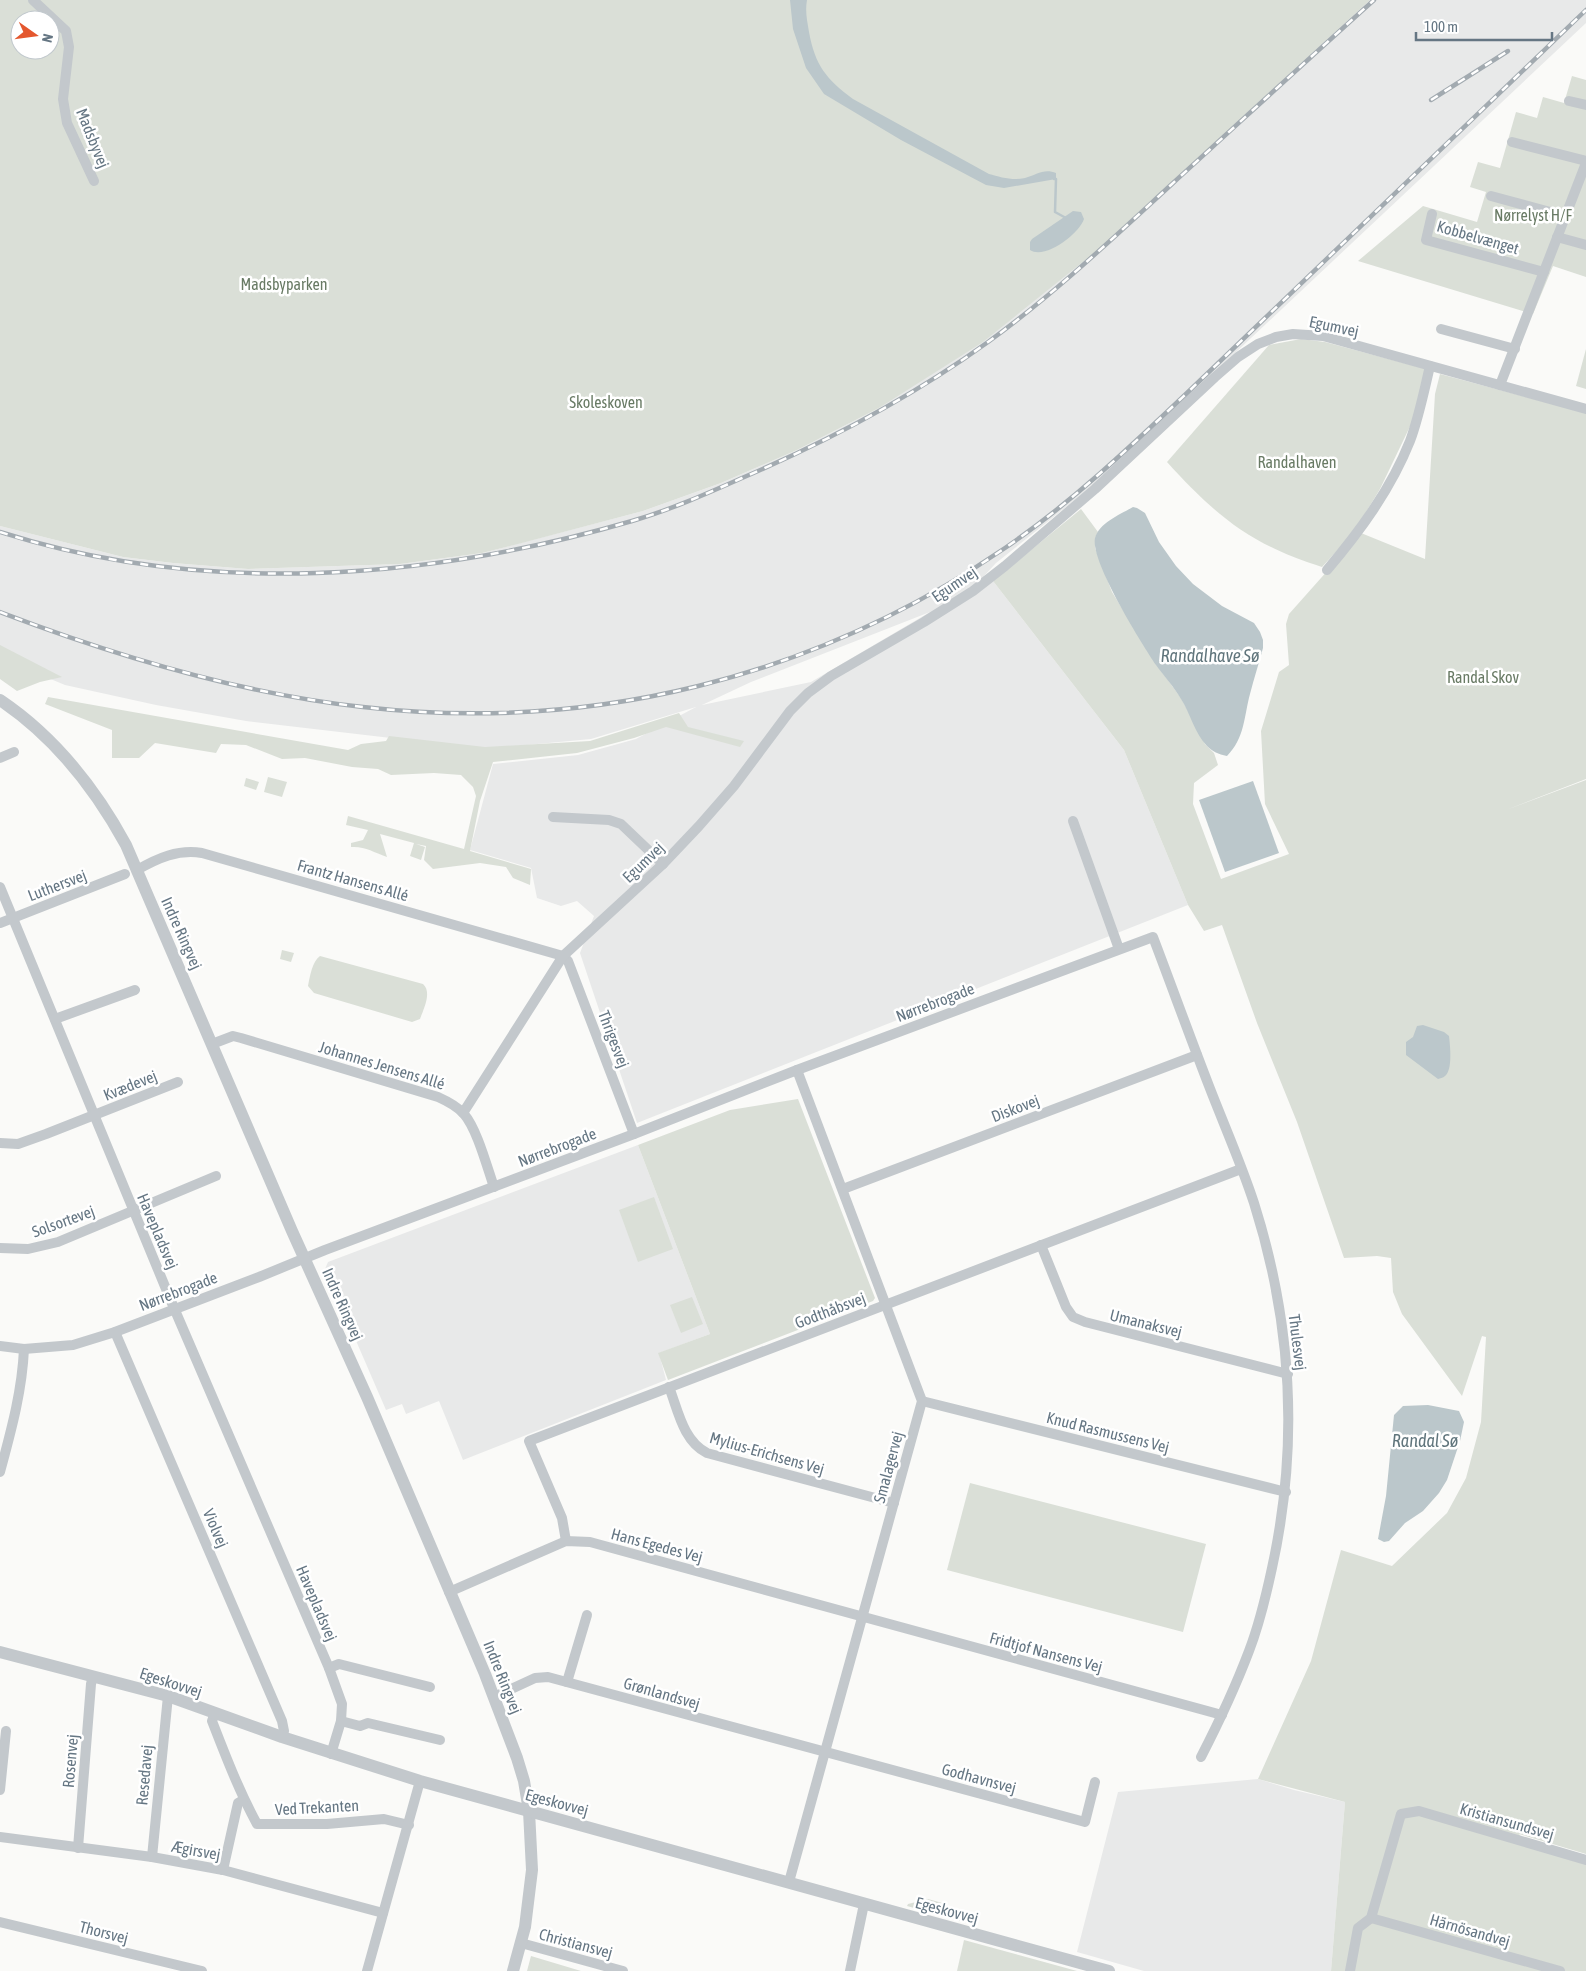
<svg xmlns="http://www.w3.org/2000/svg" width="1586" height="1971" font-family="'Asap Condensed',sans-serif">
	<rect width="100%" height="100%" fill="#fafaf8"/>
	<!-- built -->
	<g fill="#e8e9e9" fill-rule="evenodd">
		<path d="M1367 0H1586V23L1100 480 996 563 984 576 993 581 1124 750 1188 905 637 1123 580 953 594 916 577 901 561 906 537 898 531 868 470 850 493 764 578 755 636 739 696 707 591 739 485 749 246 721 156 705 65 685 0 658V526L123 557 173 563 248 569 400 564 482 553 643 511 721 483 797 450 879 408ZM930 612 811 682 702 705 751 682Z"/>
		<polygon points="638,1145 710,1334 659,1353 666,1380 463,1460 439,1401 406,1414 402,1404 386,1410 325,1269 328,1262"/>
		<polygon points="1258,1779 1294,1790 1345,1802 1331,1971 1144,1971 1077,1952 1118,1792"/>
	</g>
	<!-- green -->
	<g fill="#dadfd7" fill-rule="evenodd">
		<path d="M0 0H1370L1094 253 983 342 879 408 797 450 721 483 643 511 518 544 482 553 400 564 248 569 173 563 123 557 0 526ZM20 20H50V50H20Z"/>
		<polygon points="1572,76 1586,80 1586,277 1553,266 1533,314 1358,261 1423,206 1477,222 1486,192 1470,187 1478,162 1500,168 1516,112 1537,118 1543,97 1564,103"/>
		<path d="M1301 339 1325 342 1426 369 1416 414 1380 489 1363 517 1345 542 1322 567C1251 545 1216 516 1167 462L1269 345Z"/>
		<polygon points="1586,349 1586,389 1576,386"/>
		<polygon points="1440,374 1586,413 1586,779 1506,810 1586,780 1586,1854 1519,1834 1527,1844 1586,1862 1586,1971 1331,1971 1345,1802 1258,1779 1311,1661 1341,1550 1392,1566 1447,1513 1466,1478 1481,1422 1486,1337 1482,1336 1462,1396 1402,1314 1393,1292 1391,1258 1377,1256 1344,1258 1297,1122 1257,1023 1222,925 1204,931 1188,905 1124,750 993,581 1081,509 1098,532 1095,538 1095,548 1112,592 1156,664 1181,698 1205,744 1214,753 1218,765 1194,783 1193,804 1221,879 1289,854 1265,804 1261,731 1279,672 1289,665 1286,624 1289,614 1361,533 1425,559 1435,394"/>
		<polygon points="0,645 62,677 40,682 17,691 0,679"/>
		<path d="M48 697 348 750 361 744 386 741 389 736 485 747 590 741 679 713 688 727 744 741 740 747 666 727 634 738 577 753 493 762 480 801 470 851 531 869 530 885 513 878 506 867 480 863 433 869 424 860 426 846 416 844 425 847 421 860 410 856 414 843 380 834 387 857C373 852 365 846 351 847V843L363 840 368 830 346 825 348 816 464 849 476 796 473 787 461 775 434 773 391 775 378 769 352 767 305 758 282 759 246 745 221 744 216 753 155 743 139 758H112V730L45 704Z"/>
		<polygon points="268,777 287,782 282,797 264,792"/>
		<polygon points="246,778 259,782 256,790 244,786"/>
		<polygon points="282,950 294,953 291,962 280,959"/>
		<path d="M320 956 423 984C432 992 424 1008 420 1019L412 1022 314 993 308 986C310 976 312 962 320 956Z"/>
		<polygon points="798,1099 875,1298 873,1301 668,1380 658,1353 710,1334 638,1145 730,1110"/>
		<polygon points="654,1197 673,1249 638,1262 619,1210"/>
		<polygon points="692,1297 703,1324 681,1333 670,1305"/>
		<polygon points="970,1483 1206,1544 1183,1632 947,1570"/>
		<polygon points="928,1899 946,1904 962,1919 961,1921 907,1906 908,1904"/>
		<polygon points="964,1940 1077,1971 957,1971"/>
		<polygon points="531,1956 581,1971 527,1971"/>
	</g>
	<!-- water -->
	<g fill="#bbc7cb">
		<path d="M790 0H807C805 11 807 20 809 32 815 65 826 79 853 99L989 174C1000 177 1013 181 1025 178 1036 175 1044 168 1056 173V179L1004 188 986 185 901 140 824 94 806 68 793 29Z"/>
		<path d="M1073 211 1081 212 1084 219C1079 234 1045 260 1030 250V242L1032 239Z"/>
		<path d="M1133 507 1137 508 1145 513 1159 542 1176 566 1193 584 1222 606 1254 623 1260 632 1263 640V648C1259 663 1254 678 1250 694 1244 716 1245 738 1227 756 1218 754 1213 752 1207 746 1195 734 1190 713 1181 699 1174 687 1164 676 1156 665 1142 644 1090 561 1095 538 1099 523 1121 514 1133 507Z"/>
		<polygon points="1253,781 1279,853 1225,872 1199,800"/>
		<path d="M1423 1025 1444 1032 1449 1036C1450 1045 1453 1070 1445 1076 1443 1078 1440 1078 1438 1079L1406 1055V1042L1413 1037 1417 1026Z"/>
		<polygon points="1428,1405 1459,1411 1464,1422 1460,1441 1447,1480 1439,1493 1423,1511 1405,1523 1389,1541 1384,1542 1378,1539 1386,1496 1394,1415 1403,1406"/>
	</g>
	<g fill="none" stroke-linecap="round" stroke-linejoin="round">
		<!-- stream -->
		<polyline stroke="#bbc7cb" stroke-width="2.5" points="1054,179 1056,179 1055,212 1066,218"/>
		<!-- minor -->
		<g stroke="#c3c8cc" stroke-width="10">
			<polyline points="33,0 66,31 69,47 63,99 67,123 94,181"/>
			<polyline points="1569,101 1586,105"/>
			<polyline points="1512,142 1586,161"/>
			<polyline points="1491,196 1565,216"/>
			<polyline points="1432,214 1426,240 1544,272"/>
			<polyline points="1557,237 1586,245"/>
			<polyline points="1441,329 1515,349"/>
			<polyline points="1500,385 1586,163"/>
			<path d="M1327 570C1360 531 1391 489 1410 441 1419 417 1424 391 1430 366"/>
			<polyline points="0,758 14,752"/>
			<polyline points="553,817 609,820 621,824 663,864"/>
			<polyline points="1073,821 1119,949"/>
			<path d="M137 870C158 858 178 849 202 853L563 956 568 961 634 1134"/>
			<polyline points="0,887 171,1301 329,1668 342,1704 341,1721 331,1754"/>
			<polyline points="0,923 125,874"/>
			<polyline points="55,1019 135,990"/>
			<path d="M212 1044 233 1036 241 1038 438 1097C447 1101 457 1106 464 1114 477 1129 487 1167 494 1187"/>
			<polyline points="463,1113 563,956 663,864 699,826 734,786 790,711 808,693 831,676 924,622 973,591 1005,566 1095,489 1215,377 1238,357 1258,344 1276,337 1293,334 1323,336 1586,409"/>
			<polyline points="0,1143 18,1144 46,1134 178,1082"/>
			<polyline points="843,1189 1197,1055"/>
			<polyline points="1041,1245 1066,1307 1073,1317 1085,1322 1288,1374"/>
			<polyline points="0,1248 28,1249 58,1242 216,1176"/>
			<polyline points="115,1332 282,1721 284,1731 282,1737"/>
			<path d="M0 1346 24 1349 73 1345 115 1332 259 1277 325 1250 634 1134 797 1070 1153 937C1172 987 1190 1037 1209 1086 1224 1125 1241 1163 1254 1203 1292 1323 1299 1445 1272 1568 1266 1596 1259 1625 1249 1651 1235 1688 1219 1722 1201 1757"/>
			<path d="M669 1387C678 1410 683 1441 707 1453L894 1503"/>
			<polyline points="922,1401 1286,1492"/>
			<path d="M0 1472C11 1431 22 1392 24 1349"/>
			<polyline points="566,1541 562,1518 529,1441 1241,1169"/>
			<polyline points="449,1592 566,1541 590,1542 1222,1715"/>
			<polyline points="329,1668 339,1664 430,1687"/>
			<polyline points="567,1682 587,1615"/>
			<polyline points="494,1697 535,1678 548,1677 1085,1822 1095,1782"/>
			<path d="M215 1713 212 1721C226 1757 239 1791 257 1824H327L384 1819 409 1825"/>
			<polyline points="341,1721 360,1726 368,1723 440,1740"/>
			<polyline points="0,1790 6,1731"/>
			<polyline points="0,1837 152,1857 223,1870 383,1913"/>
			<polyline points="78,1848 91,1684 93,1676"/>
			<polyline points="152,1857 168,1696"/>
			<polyline points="223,1870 238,1803 243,1800"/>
			<polyline points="789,1882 922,1401 797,1070"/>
			<polyline points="1371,1918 1560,1971"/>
			<polyline points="0,1922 202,1971"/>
			<polyline points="521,1943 623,1971"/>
			<polyline points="367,1971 420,1781"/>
			<polyline points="850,1971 864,1904"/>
			<polyline points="1350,1971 1358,1928 1371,1918 1401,1814 1419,1811 1586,1860"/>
		</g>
		<!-- tertiary -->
		<g stroke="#c3c8cc" stroke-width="12">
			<path d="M0 700C55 737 95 788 126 845L292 1231 367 1397 485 1674 517 1758 524 1781 529 1811 532 1870 525 1927 513 1971"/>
			<polyline points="0,1652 168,1696 282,1737 420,1781 1109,1971"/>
		</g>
		<defs>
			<g id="rail">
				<polyline points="1431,100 1508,51"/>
				<path d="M0 532C204 597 429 580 632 521 670 510 706 494 742 478 828 441 912 397 988 342 1053 295 1112 239 1172 184 1239 123 1306 61 1374 0"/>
				<path d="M0 612C113 655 243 694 363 707 592 733 814 678 1005 548 1071 503 1129 448 1187 393L1586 10"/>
			</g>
		</defs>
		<!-- rail casing -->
		<use href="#rail" stroke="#a2aab0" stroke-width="4.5"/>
		<!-- rail -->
		<use href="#rail" stroke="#fff" stroke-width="2.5" stroke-dasharray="8" stroke-linecap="butt"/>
	</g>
	<g text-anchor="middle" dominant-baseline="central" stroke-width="5" stroke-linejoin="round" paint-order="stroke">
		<!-- street labels -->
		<g font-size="16" fill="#657683" stroke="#fff">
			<text transform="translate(93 138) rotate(68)">Madsbyvej</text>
			<text transform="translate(1478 237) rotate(16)">Kobbelvænget</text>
			<text transform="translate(1334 326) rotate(12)">Egumvej</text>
			<text transform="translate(954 584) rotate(-34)">Egumvej</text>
			<text transform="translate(643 862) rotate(-44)">Egumvej</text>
			<text transform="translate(353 880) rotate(16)">Frantz Hansens Allé</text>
			<text transform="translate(57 885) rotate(-21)">Luthersvej</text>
			<text transform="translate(182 933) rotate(66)">Indre Ringvej</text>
			<text transform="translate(935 1002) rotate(-21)">Nørrebrogade</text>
			<text transform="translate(614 1039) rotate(69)">Thrigesvej</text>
			<text transform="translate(382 1065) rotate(17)">Johannes Jensens Allé</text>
			<text transform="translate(130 1085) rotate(-22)">Kvædevej</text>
			<text transform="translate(1015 1108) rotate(-21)">Diskovej</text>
			<text transform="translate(557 1147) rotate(-21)">Nørrebrogade</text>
			<text transform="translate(63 1221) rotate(-20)">Solsortevej</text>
			<text transform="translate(158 1231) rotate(67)">Havepladsvej</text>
			<text transform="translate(178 1291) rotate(-21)">Nørrebrogade</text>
			<text transform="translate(343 1304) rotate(66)">Indre Ringvej</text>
			<text transform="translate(830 1310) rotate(-21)">Godthåbsvej</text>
			<text transform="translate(1146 1323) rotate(14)">Umanaksvej</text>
			<text transform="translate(1298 1342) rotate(83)">Thulesvej</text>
			<text transform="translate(1108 1432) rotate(14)">Knud Rasmussens Vej</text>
			<text transform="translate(767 1453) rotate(16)">Mylius-Erichsens Vej</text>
			<text transform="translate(888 1467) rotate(-75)">Smalagervej</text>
			<text transform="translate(216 1528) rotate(67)">Violvej</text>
			<text transform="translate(657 1545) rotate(15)">Hans Egedes Vej</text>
			<text transform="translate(317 1603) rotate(67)">Havepladsvej</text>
			<text transform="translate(1046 1652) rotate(15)">Fridtjof Nansens Vej</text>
			<text transform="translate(503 1677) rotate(68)">Indre Ringvej</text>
			<text transform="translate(171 1682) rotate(18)">Egeskovvej</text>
			<text transform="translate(662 1693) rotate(16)">Grønlandsvej</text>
			<text transform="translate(70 1761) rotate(-85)">Rosenvej</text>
			<text transform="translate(144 1775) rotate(-85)">Resedavej</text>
			<text transform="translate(979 1778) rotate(15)">Godhavnsvej</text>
			<text transform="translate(557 1802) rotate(15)">Egeskovvej</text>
			<text transform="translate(317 1807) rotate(-3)">Ved Trekanten</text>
			<text transform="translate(1507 1821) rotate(16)">Kristiansundsvej</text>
			<text transform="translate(196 1850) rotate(10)">Ægirsvej</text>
			<text transform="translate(947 1910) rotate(15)">Egeskovvej</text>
			<text transform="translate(1470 1930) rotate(16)">Härnösandvej</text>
			<text transform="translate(104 1932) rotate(14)">Thorsvej</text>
			<text transform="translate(576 1943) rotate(15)">Christiansvej</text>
		</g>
		<!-- park labels -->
		<g font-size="16" fill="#687a64" stroke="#fff">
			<text x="1533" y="215">Nørrelyst H/F</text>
			<text x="284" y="284">Madsbyparken</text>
			<text x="606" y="402">Skoleskoven</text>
			<text x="1297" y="462">Randalhaven</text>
			<text x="1483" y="677">Randal Skov</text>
		</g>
		<!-- water labels -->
		<g font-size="18" font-style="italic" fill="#60757c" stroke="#fff">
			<text x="1210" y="655">Randalhave Sø</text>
			<text x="1425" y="1440">Randal Sø</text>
		</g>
	</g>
	<!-- north arrow -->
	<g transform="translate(35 35) rotate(104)"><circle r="24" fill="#ffffff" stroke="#c1c8cd"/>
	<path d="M0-4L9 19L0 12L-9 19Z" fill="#e4572e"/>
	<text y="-8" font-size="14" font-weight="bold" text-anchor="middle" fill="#657683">N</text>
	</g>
	<!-- scale -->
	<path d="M1416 32v8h136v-8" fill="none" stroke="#657683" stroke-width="2.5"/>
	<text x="1424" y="32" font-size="15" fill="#657683" stroke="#ffffff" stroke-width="4" paint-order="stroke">100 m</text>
</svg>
